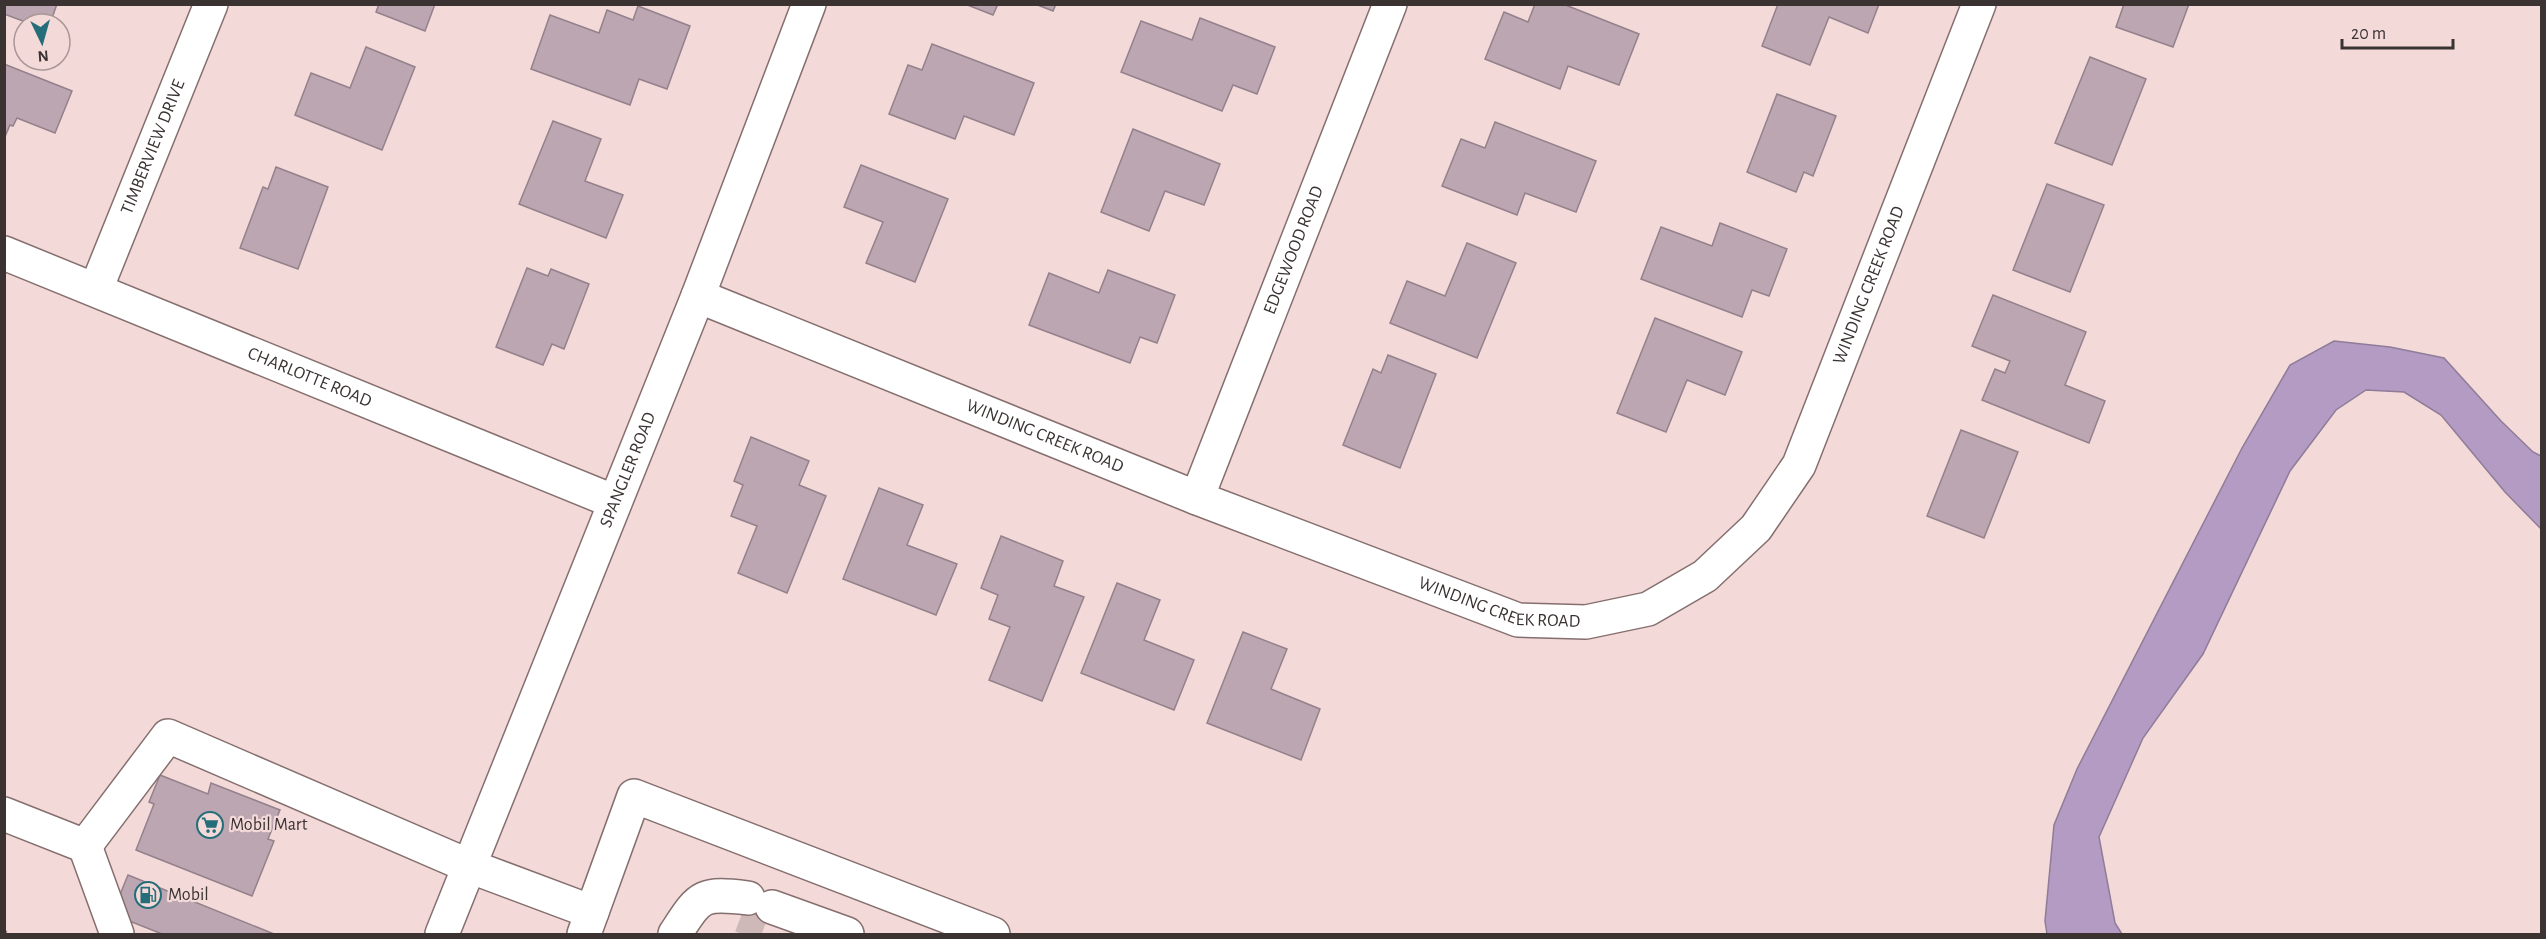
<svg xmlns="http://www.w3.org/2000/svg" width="2546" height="939" font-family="'Alegreya Sans',sans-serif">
	<rect width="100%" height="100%" fill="#f3dad9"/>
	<!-- water -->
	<polygon fill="#b39bc3" stroke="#8f7c98" stroke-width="1.5" points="2334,341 2390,347 2444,358 2501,421 2533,452 2541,456 2541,529 2505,492 2441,415 2404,392 2366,390 2336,410 2290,471 2203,654 2143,738 2099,837 2115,923 2122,934 2047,934 2045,921 2054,825 2077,769 2242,448 2290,365"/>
	<!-- building -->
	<g fill="#bba6b1" stroke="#94818b" stroke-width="1.5">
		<polygon points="4,4 57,4 50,24 31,24 4,14"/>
		<polygon points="379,4 435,4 425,31 376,12"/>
		<polygon points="965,4 998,4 993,15"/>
		<polygon points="1035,4 1056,4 1053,11"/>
		<polygon points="1535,4 1563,4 1639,34 1619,85 1568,66 1560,89 1485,59 1504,12 1528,22"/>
		<polygon points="1778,4 1879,4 1868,33 1829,17 1810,65 1762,46"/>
		<polygon points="2124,4 2189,4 2173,47 2116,27"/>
		<polygon points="638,6 690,26 667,89 639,79 630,105 531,69 550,15 599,33 607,10 633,20"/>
		<polygon points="1200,18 1275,47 1257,94 1233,85 1222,111 1121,72 1141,21 1192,40"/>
		<polygon points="932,44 1034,83 1014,135 964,116 955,139 889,114 908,65 922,70"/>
		<polygon points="366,47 415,67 382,150 295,115 311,73 350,88"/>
		<polygon points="2090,57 2146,79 2112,165 2055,143"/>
		<polygon points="4,64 72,91 55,133 17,118 13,126 10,125 4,139"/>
		<polygon points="1777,94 1836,116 1813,176 1804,172 1796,192 1747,172"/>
		<polygon points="553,121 601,139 585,181 623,195 606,238 519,204"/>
		<polygon points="1495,122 1596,161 1576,212 1525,193 1517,215 1442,186 1461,139 1485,148"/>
		<polygon points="1133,129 1220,164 1204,205 1165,191 1149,231 1101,212"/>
		<polygon points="861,165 948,199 915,282 866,263 883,222 844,207"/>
		<polygon points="276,167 328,187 298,269 240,248 263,187 268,189"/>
		<polygon points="2047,184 2104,205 2070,292 2013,270"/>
		<polygon points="1720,223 1787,249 1769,296 1752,290 1742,317 1641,279 1661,227 1712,246"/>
		<polygon points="1467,243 1516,263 1477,358 1390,323 1407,281 1445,296"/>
		<polygon points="527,268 548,276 551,269 589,284 564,349 552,344 543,365 496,347"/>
		<polygon points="1108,270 1175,295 1157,343 1140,337 1130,363 1029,325 1049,273 1099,293"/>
		<polygon points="1993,295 2086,332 2065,385 2105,401 2089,443 1982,400 1995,369 2005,373 2010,361 1972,346"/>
		<polygon points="1655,318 1742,352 1725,395 1687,380 1666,432 1617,413"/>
		<polygon points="1388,355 1436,374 1400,468 1343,445 1373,369 1381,373"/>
		<polygon points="1961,430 2018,452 1984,538 1927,516"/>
		<polygon points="751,437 809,461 799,485 826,496 787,593 738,573 757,526 731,516 743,485 734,481"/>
		<polygon points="879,488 923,505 907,545 957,564 936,615 843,579"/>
		<polygon points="1001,536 1063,561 1054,586 1084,597 1042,701 989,680 1010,627 989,619 998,595 981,588"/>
		<polygon points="1117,583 1160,600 1144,640 1194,660 1174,710 1081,673"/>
		<polygon points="1243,632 1287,649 1271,689 1320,709 1301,760 1207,723"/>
		<polygon points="160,775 208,794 211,783 280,810 268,839 274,841 252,896 136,850 154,804 149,802"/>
		<polygon points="128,875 274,934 162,934 112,914"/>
	</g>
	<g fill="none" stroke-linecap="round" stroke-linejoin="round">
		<!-- minor-tunnel -->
		<polyline stroke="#ceb8b8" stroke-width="33" stroke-dasharray="33 16" stroke-linecap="butt" points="741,916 765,925"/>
		<defs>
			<g id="minor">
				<path id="s1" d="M4 253 615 502"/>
				<path id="s2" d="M96 289 211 4"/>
				<path id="s3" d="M698 296 1197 498 1518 620 1586 622 1648 609 1705 576 1756 528 1799 465 1979 4"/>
				<path id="s4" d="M1197 498 1390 4"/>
				<polyline points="4,814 85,846 117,934"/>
				<polyline points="85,846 168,736 469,866 592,912"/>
				<polyline points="772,907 847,934"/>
				<path id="s5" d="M442 934 698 296 809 4"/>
				<polyline points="584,934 634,796 993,934"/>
				<path d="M675 934C700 896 700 892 748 898"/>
			</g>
		</defs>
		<!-- minor casing -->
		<use href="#minor" stroke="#856f6e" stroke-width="36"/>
		<!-- path -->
		<polyline stroke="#8f7f7e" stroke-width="4" stroke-dasharray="3 4.5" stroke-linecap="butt" points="4,932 11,934"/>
		<!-- minor -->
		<use href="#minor" stroke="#fff" stroke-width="33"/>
	</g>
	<!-- icons -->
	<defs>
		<symbol id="supermarket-ring" viewBox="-11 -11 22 22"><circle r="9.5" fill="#f3dad9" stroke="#256d79" stroke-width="1.5"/><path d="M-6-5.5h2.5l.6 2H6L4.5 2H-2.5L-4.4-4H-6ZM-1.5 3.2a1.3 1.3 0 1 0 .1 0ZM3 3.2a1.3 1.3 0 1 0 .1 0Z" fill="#256d79"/></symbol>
		<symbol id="fuel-ring" viewBox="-11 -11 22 22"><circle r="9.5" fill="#f3dad9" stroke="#256d79" stroke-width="1.5"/><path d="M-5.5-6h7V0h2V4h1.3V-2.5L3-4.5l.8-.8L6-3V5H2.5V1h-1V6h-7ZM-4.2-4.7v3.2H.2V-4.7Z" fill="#256d79"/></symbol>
	</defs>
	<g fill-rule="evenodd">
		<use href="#supermarket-ring" x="195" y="810" width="30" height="30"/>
		<use href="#fuel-ring" x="133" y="880" width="30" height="30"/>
	</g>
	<g text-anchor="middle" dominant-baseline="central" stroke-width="4.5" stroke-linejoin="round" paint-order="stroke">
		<!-- street labels -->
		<g font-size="18" fill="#3b3232" stroke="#f3dad9">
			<text stroke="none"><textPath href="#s2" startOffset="153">TIMBERVIEW DRIVE</textPath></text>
			<text stroke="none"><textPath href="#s4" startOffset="266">EDGEWOOD ROAD</textPath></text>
			<text stroke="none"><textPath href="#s3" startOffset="1418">WINDING CREEK ROAD</textPath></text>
			<text stroke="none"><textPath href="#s1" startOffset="330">CHARLOTTE ROAD</textPath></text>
			<text stroke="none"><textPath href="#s3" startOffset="374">WINDING CREEK ROAD</textPath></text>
			<text stroke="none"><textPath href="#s5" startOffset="500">SPANGLER ROAD</textPath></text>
			<text stroke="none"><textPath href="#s3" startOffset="860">WINDING CREEK ROAD</textPath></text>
		</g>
		<!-- poi labels -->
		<g font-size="18" fill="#3b3232" stroke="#f3dad9" text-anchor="start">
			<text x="230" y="825">Mobil Mart</text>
			<text x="168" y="895">Mobil</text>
		</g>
	</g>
	<!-- border -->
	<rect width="2546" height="939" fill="none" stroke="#3b3232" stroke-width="12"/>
	<!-- north arrow -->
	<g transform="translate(42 42) rotate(175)"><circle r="28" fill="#f3dad9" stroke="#a99796" stroke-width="1.5"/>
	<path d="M0-4.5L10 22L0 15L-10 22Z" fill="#256d79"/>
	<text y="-9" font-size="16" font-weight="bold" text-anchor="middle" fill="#3b3232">N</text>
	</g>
	<!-- scale -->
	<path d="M2342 39v9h111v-9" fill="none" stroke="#3b3232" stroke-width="3"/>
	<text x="2351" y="39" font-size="18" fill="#3b3232" stroke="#f3dad9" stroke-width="4.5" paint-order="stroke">20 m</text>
</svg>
